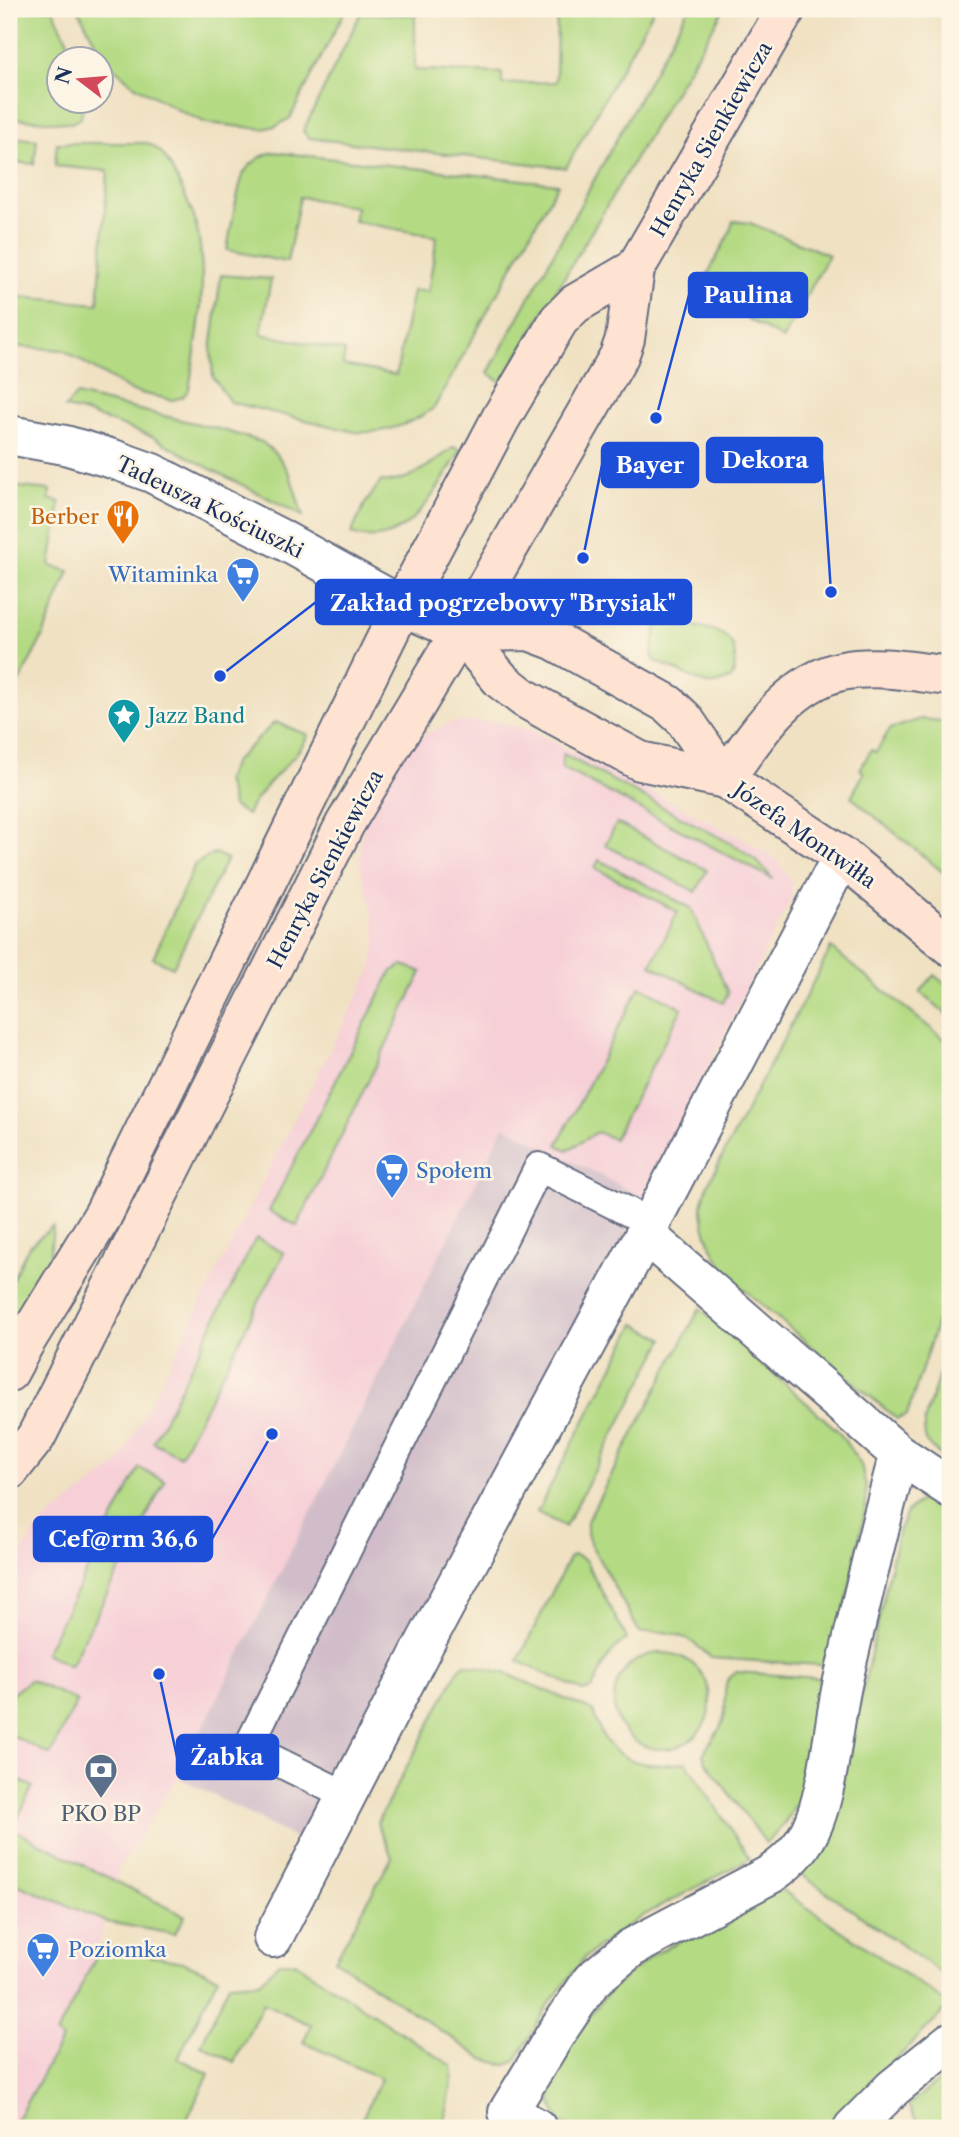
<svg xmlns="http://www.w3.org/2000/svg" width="959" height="2137" font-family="'Libre Caslon Text',serif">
	<rect width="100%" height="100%" fill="#fcf5e5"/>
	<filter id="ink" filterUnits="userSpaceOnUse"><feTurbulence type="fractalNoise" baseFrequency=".0143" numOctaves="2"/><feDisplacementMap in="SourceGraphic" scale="14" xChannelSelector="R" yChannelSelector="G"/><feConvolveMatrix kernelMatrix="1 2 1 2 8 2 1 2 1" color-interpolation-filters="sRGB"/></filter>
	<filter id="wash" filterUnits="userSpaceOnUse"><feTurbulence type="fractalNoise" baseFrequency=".00686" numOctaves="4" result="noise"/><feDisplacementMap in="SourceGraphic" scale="28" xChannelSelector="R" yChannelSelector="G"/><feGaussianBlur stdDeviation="1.57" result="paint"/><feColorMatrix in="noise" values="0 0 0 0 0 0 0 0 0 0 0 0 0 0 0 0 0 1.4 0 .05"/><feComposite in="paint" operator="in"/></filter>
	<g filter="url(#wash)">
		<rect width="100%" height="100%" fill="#f0e1c2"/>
		<!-- built -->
		<polygon fill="#f6cfd7" points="492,721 530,730 739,837 776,859 791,880 792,896 644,1198 504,1127 178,1777 118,1871 98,1950 56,2035 62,2038 12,2128 9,2128 9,1574 39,1526 119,1463 372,968 376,940 371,906 361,870 360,845 364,820 399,755 426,734 452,722"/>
		<!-- industrial -->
		<polygon fill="#d1bdc9" points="504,1126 644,1198 308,1845 178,1777"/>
		<!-- green -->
		<g fill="#b4da83" stroke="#688470" stroke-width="2">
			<polygon points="9,9 53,9 76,59 60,60 60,102 83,102 81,118 71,123 9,118"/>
			<polygon points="78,9 346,9 290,118 276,126 263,129 206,123 180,111 134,85 113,67 97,46"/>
			<polygon points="557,9 654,9 566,168 309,138 303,131 361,13 415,15 415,70 502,73 502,84 556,82"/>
			<polygon points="688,9 724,9 502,382 488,373"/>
			<polygon points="9,137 37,140 34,164 9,162"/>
			<path d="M57 143H147C164 150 169 164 177 179 184 194 192 208 196 224 209 278 198 335 189 389L183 397 173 400 131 391 63 350 9 346V296L98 304 108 171 55 166Z"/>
			<path d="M273 152 558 184 434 408C410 425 385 434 355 432L230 402 213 377 211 351 221 275 271 279 261 334 345 351 343 365 396 375 413 290 428 292 437 237 354 221 356 207 300 197 287 262 227 250C230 233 238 183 245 171 252 162 262 155 273 152Z"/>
			<polygon points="733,221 750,223 829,255 783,339 699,291 730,232"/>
			<polygon points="76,395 219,429 262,442 278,456 290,475 303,516 207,467 151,436 83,412 65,408"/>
			<path d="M454 447 461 450C437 488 407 553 351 534L365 504 381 481C407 485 434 462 454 447Z"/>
			<polygon points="9,486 50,490 49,499 60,502 50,566 69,571 43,636 18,684 9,678"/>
			<path d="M668 622C706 629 747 626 732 678L716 684H706L654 660 652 652 657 625Z"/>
			<polygon points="921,719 950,722 950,878 851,797 864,773 860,769 871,750 876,752 890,729"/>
			<path d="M275 722 308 735C293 766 261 783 247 815L233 806 226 780 234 762Z"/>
			<polygon points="563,754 738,847 757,861 773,879 562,768"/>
			<polygon points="617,823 707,870 696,892 605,845"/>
			<polygon points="215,853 227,859 173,967 153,958 195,864"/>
			<polygon points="599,860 691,908 728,993 723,1003 651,965 678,912 595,868"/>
			<path d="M831 948 950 1044V1282L907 1415 897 1419 728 1276C716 1257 701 1230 702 1206 703 1199 706 1191 708 1184Z"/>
			<polygon points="403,965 422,972 297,1226 269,1211 388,978 392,971"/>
			<polygon points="934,975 950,988 950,1017 920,992"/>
			<polygon points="640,986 682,1008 614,1139 597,1132 568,1150 557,1145"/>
			<polygon points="53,1226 50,1256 44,1275 9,1332 9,1286 29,1246"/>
			<polygon points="256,1238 284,1253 180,1456 153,1442"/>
			<path d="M700 1308 838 1431 861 1465 866 1486V1505L834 1666 711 1658C689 1636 672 1628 640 1633L590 1543 587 1533V1521Z"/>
			<polygon points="635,1324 664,1339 565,1527 537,1512"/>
			<path d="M950 1341V1461C932 1449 923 1447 924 1422Z"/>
			<polygon points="139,1468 165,1481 70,1666 45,1653"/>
			<polygon points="921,1500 931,1501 950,1512 950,1979 798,1872 841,1786 899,1529 908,1511"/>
			<path d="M574 1555 585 1560 627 1639C607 1651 602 1669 592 1689L583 1691 518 1661 569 1558Z"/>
			<circle cx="662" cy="1701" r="48"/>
			<path d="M465 1664 505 1673 593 1711C596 1719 598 1729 603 1736 620 1766 656 1768 686 1762L750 1859 642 1916 585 1957 548 2005 516 2061 506 2065 483 2059 335 1960 392 1857 377 1823 459 1669Z"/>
			<path d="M736 1672 828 1679C816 1739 814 1801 766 1843L706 1762 703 1755C709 1741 721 1732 724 1717 728 1700 719 1681 736 1672Z"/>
			<polygon points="30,1680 77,1701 50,1755 9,1734 9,1696"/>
			<polygon points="9,1775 33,1787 12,1829 185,1916 174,1934 107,1922 9,1881"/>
			<polygon points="779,1888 950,2005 828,2128 570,2128 560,2122 551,2101 551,2077 569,2041 612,1988 653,1955"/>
			<polygon points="101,1947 183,1962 218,1977 178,2058 209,2074 185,2123 195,2128 12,2128 62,2039 56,2035"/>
			<polygon points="280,1962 295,1963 452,2066 453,2074 444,2128 342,2128 347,2119 359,2125 381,2079 303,2042 311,2025 263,2003 234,2062 201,2045 229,1984 259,1982"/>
			<polygon points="950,2072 950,2128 920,2128 908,2105"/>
		</g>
	</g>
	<g filter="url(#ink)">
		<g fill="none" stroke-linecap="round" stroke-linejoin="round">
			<defs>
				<polyline id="lane" points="347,1796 248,1747 539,1167 651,1223"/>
				<g id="street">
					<polyline points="9,435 65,445 113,459 152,473 281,539 402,606"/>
					<polyline points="645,1234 899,1454 950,1488"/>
					<polyline points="273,1938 425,1643 645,1234 842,856"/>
					<path d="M537 2128 508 2112 555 2035 592 1980 631 1948 771 1874C791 1860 805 1845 814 1822 831 1778 833 1722 844 1676 861 1602 879 1528 899 1454"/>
					<polyline points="853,2128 893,2088 950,2042"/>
				</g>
				<g id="secondary">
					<polyline points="402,606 460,632 529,631 553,640 668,704 684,719 725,779 842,856 950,946"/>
					<polyline points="460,632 502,681 524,698 553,714 640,761 725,779"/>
					<path d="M725 779C755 737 787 683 842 671 877 664 915 672 950 676"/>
					<polyline points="9,1372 24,1344 103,1215 402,606 501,418 559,320 575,304 635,269"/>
					<polyline points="9,1471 36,1437 345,824 460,632 619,356 625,339 635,269 786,9"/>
				</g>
			</defs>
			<!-- lane casing -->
			<use href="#lane" stroke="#666d81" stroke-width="32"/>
			<!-- street casing -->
			<use href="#street" stroke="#666d81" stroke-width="42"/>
			<!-- secondary casing -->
			<use href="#secondary" stroke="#666d81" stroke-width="42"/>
			<!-- lane -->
			<use href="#lane" stroke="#fff" stroke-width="28"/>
			<!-- street -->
			<use href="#street" stroke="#fff" stroke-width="38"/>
			<!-- secondary -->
			<use href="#secondary" stroke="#fee3d2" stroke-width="38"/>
		</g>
	</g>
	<!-- icons -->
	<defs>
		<symbol id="restaurant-pin" viewBox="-11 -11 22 30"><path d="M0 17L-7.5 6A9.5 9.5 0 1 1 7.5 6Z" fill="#e8710a" stroke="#fcf5e5"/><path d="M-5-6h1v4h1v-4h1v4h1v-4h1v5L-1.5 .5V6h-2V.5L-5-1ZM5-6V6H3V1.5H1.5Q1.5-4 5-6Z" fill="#fff"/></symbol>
		<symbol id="supermarket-pin" viewBox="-11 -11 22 30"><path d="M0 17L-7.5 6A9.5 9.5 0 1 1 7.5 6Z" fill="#3f7fe0" stroke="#fcf5e5"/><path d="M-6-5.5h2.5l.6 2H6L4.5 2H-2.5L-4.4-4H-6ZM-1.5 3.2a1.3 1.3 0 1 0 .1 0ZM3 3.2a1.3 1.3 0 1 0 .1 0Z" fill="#fff"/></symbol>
		<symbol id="sight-pin" viewBox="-11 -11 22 30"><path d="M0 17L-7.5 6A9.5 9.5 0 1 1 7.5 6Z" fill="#0f9aa8" stroke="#fcf5e5"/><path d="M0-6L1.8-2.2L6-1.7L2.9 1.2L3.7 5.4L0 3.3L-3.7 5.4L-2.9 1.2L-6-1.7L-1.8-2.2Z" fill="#fff"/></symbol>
		<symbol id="bank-pin" viewBox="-11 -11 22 30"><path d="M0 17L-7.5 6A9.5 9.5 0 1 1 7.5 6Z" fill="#5c6f8a" stroke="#fcf5e5"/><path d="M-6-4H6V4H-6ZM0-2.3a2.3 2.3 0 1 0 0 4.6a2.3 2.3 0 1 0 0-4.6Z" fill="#fff"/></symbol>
	</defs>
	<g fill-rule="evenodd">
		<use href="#restaurant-pin" x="104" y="497" width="38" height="52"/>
		<use href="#supermarket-pin" x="224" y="555" width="38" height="52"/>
		<use href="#sight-pin" x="105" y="696" width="38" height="52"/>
		<use href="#supermarket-pin" x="373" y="1151" width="38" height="52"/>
		<use href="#bank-pin" x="82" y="1751" width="38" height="52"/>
		<use href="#supermarket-pin" x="24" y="1930" width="38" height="52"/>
	</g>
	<g text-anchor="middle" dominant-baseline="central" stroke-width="5" stroke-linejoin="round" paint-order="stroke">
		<!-- street labels -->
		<g font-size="21" fill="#1b2f5e" stroke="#fcf5e5">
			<text transform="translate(711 139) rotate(-60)">Henryka Sienkiewicza</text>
			<text transform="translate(210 507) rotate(26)">Tadeusza Kościuszki</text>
			<text transform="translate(805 835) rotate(35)">Józefa Montwiłła</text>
			<text transform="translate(325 869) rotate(-62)">Henryka Sienkiewicza</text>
		</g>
		<!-- food labels -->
		<g font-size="21" fill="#c56008" stroke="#fcf5e5" text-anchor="end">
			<text x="99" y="516">Berber</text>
		</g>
		<!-- shop labels -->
		<g font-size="21" fill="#366cbe" stroke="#fcf5e5" text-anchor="start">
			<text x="218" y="574" text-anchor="end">Witaminka</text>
			<text x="416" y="1170">Społem</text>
			<text x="68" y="1949">Poziomka</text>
		</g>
		<!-- culture labels -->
		<g font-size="21" fill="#0d838f" stroke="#fcf5e5" text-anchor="start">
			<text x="148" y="715">Jazz Band</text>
		</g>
		<!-- service labels -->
		<g font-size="21" fill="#4e5e75" stroke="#fcf5e5">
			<text x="101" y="1813">PKO BP</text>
		</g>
	</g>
	<!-- callouts -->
	<path fill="none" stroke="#1d4ed8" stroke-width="2.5" d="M656 418L689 295M831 592L822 460M583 558L602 465M220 676L316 602M272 1434L212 1539M159 1674L177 1757"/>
	<g fill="#1d4ed8" stroke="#fcf5e5" stroke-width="2.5">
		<circle cx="656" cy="418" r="7"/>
		<circle cx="831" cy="592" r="7"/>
		<circle cx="583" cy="558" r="7"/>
		<circle cx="220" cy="676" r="7"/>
		<circle cx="272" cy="1434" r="7"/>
		<circle cx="159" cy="1674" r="7"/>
	</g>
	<g fill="#1d4ed8" stroke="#1d4ed8" stroke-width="2.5">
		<rect x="689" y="273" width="118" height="44" rx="7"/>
		<rect x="707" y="438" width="115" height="44" rx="7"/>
		<rect x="602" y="443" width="96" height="44" rx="7"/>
		<rect x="316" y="580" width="375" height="44" rx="7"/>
		<rect x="34" y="1517" width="178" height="44" rx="7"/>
		<rect x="177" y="1735" width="101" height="44" rx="7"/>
	</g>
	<g font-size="23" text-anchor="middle" font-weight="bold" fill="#fff">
		<text x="748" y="303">Paulina</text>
		<text x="765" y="468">Dekora</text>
		<text x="650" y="473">Bayer</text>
		<text x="503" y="611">Zakład pogrzebowy "Brysiak"</text>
		<text x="123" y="1547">Cef@rm 36,6</text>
		<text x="227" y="1765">Żabka</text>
	</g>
	<!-- margin -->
	<rect width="959" height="2137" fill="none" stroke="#fcf5e5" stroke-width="35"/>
	<!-- north arrow -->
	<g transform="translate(80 80) rotate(286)"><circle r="33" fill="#fcf5e5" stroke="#a2a6af" stroke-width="2"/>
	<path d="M0-5L12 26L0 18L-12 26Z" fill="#d1495b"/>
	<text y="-10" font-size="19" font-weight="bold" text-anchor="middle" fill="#1b2f5e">N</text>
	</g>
</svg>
